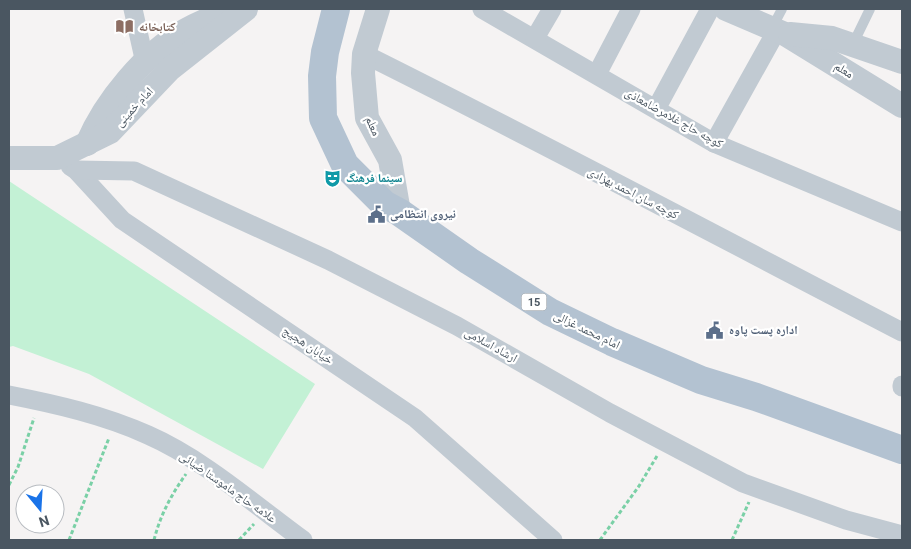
<svg xmlns="http://www.w3.org/2000/svg" width="911" height="549" font-family="Roboto,'Noto Naskh Arabic',sans-serif">
	<rect width="100%" height="100%" fill="#f5f3f3"/>
	<!-- green -->
	<polygon fill="#c3f1d5" points="9,181 315,384 263,469 89,374 13,346 9,347"/>
	<g fill="none" stroke-linecap="round" stroke-linejoin="round">
		<!-- path -->
		<g stroke="#7ad0a6" stroke-width="3" stroke-dasharray="4 2.5" stroke-linecap="butt">
			<polyline points="9,485 18,467 34,418"/>
			<polyline points="69,540 109,438"/>
			<path d="M154 540C160 516 171 495 186 474"/>
			<polyline points="239,540 254,524"/>
			<polyline points="600,540 639,486 657,456"/>
			<polyline points="732,540 749,502"/>
		</g>
		<!-- service -->
		<g stroke="#c1cad2" stroke-width="10">
			<polyline points="772,28 782,9"/>
			<polyline points="853,44 870,9"/>
		</g>
		<!-- minor -->
		<g stroke="#c1cad2" stroke-width="19">
			<polyline points="133,9 145,63"/>
			<polyline points="482,9 714,143 902,222"/>
			<polyline points="535,38 552,9"/>
			<path d="M364 54C545 144 723 239 902 332"/>
			<polyline points="597,74 631,9"/>
			<polyline points="656,109 710,9"/>
			<polyline points="714,143 777,30"/>
			<polyline points="70,166 76,170 122,220 415,418 553,540"/>
			<polyline points="76,170 134,171 328,260 457,326 610,413 743,483 846,520 902,535"/>
			<polyline points="902,385 902,387"/>
			<path d="M9 395C55 404 104 415 148 435 203 459 255 505 303 540"/>
		</g>
		<!-- tertiary -->
		<g stroke="#c1cad2" stroke-width="24">
			<polyline points="378,9 364,54 363,73 367,118 390,160 399,212"/>
			<polyline points="726,9 785,34 902,106"/>
			<polyline points="790,34 832,38 902,62"/>
			<path d="M87 144C105 101 145 53 186 30 202 21 218 15 235 9"/>
			<polyline points="9,158 57,158 110,132 170,69 246,9"/>
		</g>
		<!-- primary -->
		<polyline stroke="#b3c2d1" stroke-width="28" points="336,9 325,52 322,76 323,118 345,165 384,204 399,212 469,261 550,312 612,342 701,380 756,397 902,450"/>
	</g>
	<!-- icons -->
	<defs>
		<symbol id="library-bare" viewBox="-9 -9 18 18"><path d="M-6-4Q-3-5.5-.7-3.5V5Q-3 3-6 4ZM6-4Q3-5.5 .7-3.5V5Q3 3 6 4Z" fill="#8d6e63" stroke="#fff" stroke-width="2.5" paint-order="stroke"/></symbol>
		<symbol id="theatre-bare" viewBox="-9 -9 18 18"><path d="M-5-5.5Q0-4 5-5.5V0Q5 5 0 6Q-5 5-5 0ZM-3.3-2.5H-1v1.5H-3.3ZM1-2.5H3.3v1.5H1ZM-2.8 1Q0 5.5 2.8 1Z" fill="#0f9aa8" stroke="#fff" stroke-width="2.5" paint-order="stroke"/></symbol>
		<symbol id="civic-bare" viewBox="-9 -9 18 18"><path d="M-.6-6.5H3V-4.5H.6V-3L4-1V1h2V6H-6V1h2V-1L-.6-3ZM-1.2 2.5V6h2.4V2.5Z" fill="#5c6f8a" stroke="#fff" stroke-width="2.5" paint-order="stroke"/></symbol>
	</defs>
	<g fill-rule="evenodd">
		<use href="#library-bare" x="112" y="14" width="25" height="25"/>
		<use href="#theatre-bare" x="320" y="166" width="25" height="25"/>
		<use href="#civic-bare" x="364" y="202" width="25" height="25"/>
		<use href="#civic-bare" x="702" y="318" width="25" height="25"/>
	</g>
	<g text-anchor="middle" dominant-baseline="central" stroke-width="4.5" stroke-linejoin="round" paint-order="stroke">
		<!-- shield labels -->
		<rect fill="#fff" stroke="#808990" stroke-width="1" x="521.5" y="293.5" width="25" height="17" rx="4"/>
		<g font-size="11" font-weight="bold" fill="#4a5661">
			<text x="534" y="302">15</text>
		</g>
		<!-- education labels -->
		<g font-size="12" font-weight="bold" fill="#785e54" stroke="#fff" text-anchor="start">
			<text x="139" y="27">کتابخانه</text>
		</g>
		<!-- street labels -->
		<g font-size="12" fill="#4a5661" stroke="#fff">
			<text transform="translate(844 70) rotate(32)">معلم</text>
			<text transform="translate(134 107) rotate(-47)">امام خمینی</text>
			<text transform="translate(674 118) rotate(29)">کوچه حاج غلامرضامعاذی</text>
			<text transform="translate(373 126) rotate(66)">معلم</text>
			<text transform="translate(633 193) rotate(27)">کوچه سان احمد بهزادی</text>
			<text transform="translate(587 330) rotate(26)">امام محمد غزالی</text>
			<text transform="translate(308 345) rotate(34)">خیابان هجیج</text>
			<text transform="translate(491 345) rotate(29)">ارشاد اسلامی</text>
			<text transform="translate(228 487) rotate(35)">علامه حاج ماموستا ضیائی</text>
		</g>
		<!-- culture labels -->
		<g font-size="12" font-weight="bold" fill="#0d838f" stroke="#fff" text-anchor="start">
			<text x="346" y="178">سینما فرهنگ</text>
		</g>
		<!-- service labels -->
		<g font-size="12" font-weight="bold" fill="#4e5e75" stroke="#fff" text-anchor="start">
			<text x="390" y="214">نیروی انتظامی</text>
			<text x="729" y="330">اداره پست پاوه</text>
		</g>
	</g>
	<!-- border -->
	<rect width="911" height="549" fill="none" stroke="#4a5661" stroke-width="20"/>
	<!-- north arrow -->
	<g transform="translate(40 509) rotate(162)"><circle r="24" fill="#ffffff" stroke="#b7bbc0"/>
	<path d="M0-4L9 19L0 12L-9 19Z" fill="#1a73e8"/>
	<text y="-8" font-size="14" font-weight="bold" text-anchor="middle" fill="#4a5661">N</text>
	</g>
</svg>
